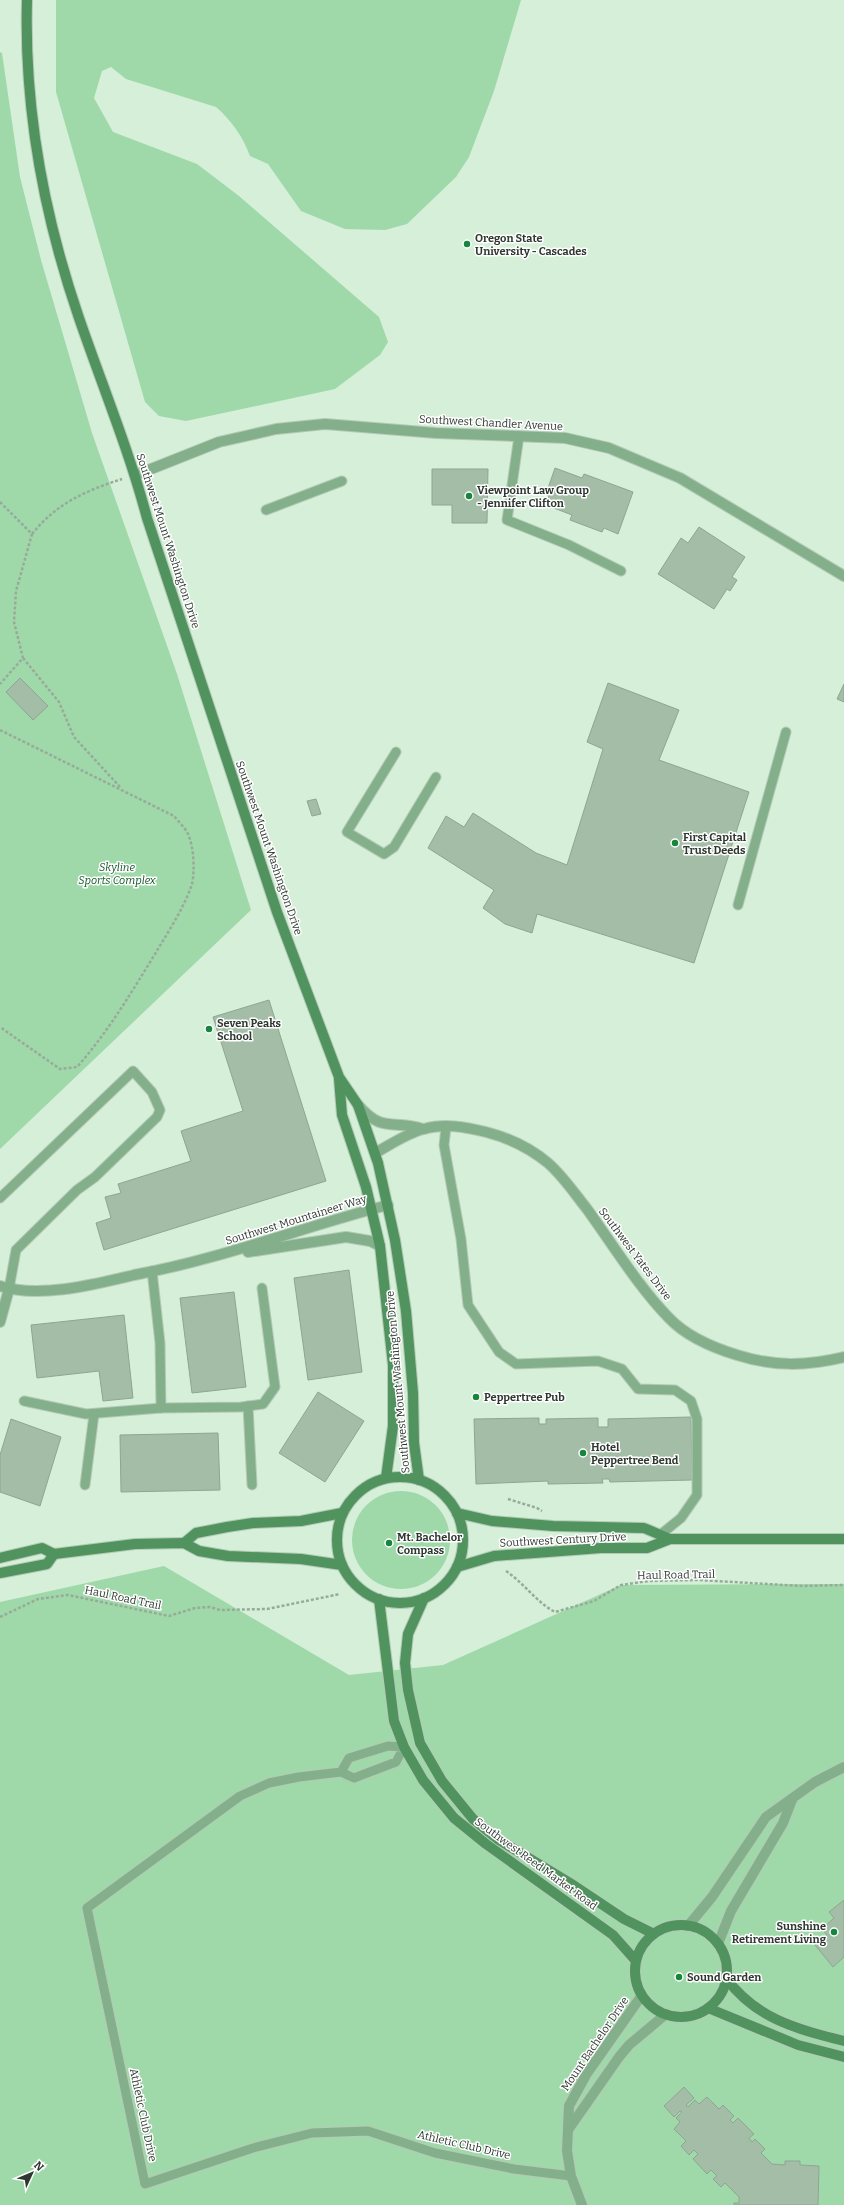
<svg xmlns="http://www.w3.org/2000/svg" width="844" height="2205" font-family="Bitter,serif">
	<rect width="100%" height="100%" fill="#d5efd8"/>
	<!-- green -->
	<g fill="#a0d9a9">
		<path d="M56 0H521L494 91 469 157 456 177 407 224 385 230 345 229 301 211 268 164 250 156C243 137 232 121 216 107L126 79 111 67 102 71 94 98 113 132 197 164 239 196 379 317 388 342 380 355 335 389 186 421 159 416 145 402 56 92Z"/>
		<polygon points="0,52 2,53 20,177 41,260 92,433 177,674 251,910 0,1149"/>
		<circle cx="401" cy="1540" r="49"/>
		<polygon points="164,1566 349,1675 443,1665 621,1585 844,1584 844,2205 0,2205 0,1602"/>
	</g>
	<!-- building -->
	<g fill="#a4bda7" stroke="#8ea691">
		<polygon points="555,468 582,478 584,474 633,492 618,534 604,528 602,532 570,520 572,515 546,505 549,496 546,494"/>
		<polygon points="432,469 488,469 487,523 452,523 452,505 432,505"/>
		<polygon points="699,527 745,557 732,577 737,580 730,591 727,589 714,609 658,574 681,538 688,543"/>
		<polygon points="20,678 48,706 33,720 6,692"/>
		<polygon points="608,683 679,710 659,760 749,792 694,963 537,914 532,933 505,924 483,908 494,890 428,848 446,816 464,827 473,813 536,853 567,865 603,749 587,742"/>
		<polygon points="844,684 844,702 837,699"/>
		<polygon points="316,799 321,814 312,816 307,801"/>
		<polygon points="269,1000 326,1181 104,1250 96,1223 111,1218 105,1197 121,1193 118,1184 191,1161 181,1131 243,1111 213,1017"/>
		<polygon points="349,1270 362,1372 308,1380 294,1278"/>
		<polygon points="234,1292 246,1387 192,1393 180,1298"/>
		<polygon points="124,1315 133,1398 103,1401 99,1371 37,1378 31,1325"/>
		<polygon points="318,1392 364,1421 325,1482 279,1453"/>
		<polygon points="691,1417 692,1480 610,1482 609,1479 602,1479 603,1483 548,1484 548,1481 476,1484 474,1419 539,1418 539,1424 546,1424 546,1419 598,1418 598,1427 608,1427 608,1419"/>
		<polygon points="11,1419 61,1437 40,1506 0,1492 0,1455"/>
		<polygon points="218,1433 220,1490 121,1492 120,1435"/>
		<polygon points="844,1900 844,1957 833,1967 815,1945 827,1935 822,1929 834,1918 829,1912"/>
		<polygon points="684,2087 694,2098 686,2105 688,2107 695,2100 699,2104 707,2097 719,2109 723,2105 734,2116 730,2120 733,2123 738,2118 754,2134 749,2138 752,2142 755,2139 765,2149 761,2153 772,2164 785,2165 785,2161 800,2161 800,2165 819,2166 818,2205 734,2205 734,2203 739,2203 739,2197 725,2183 721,2187 713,2179 717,2176 711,2170 707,2174 693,2159 698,2154 694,2150 689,2155 681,2146 686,2141 674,2129 680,2122 676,2118 682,2112 680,2111 674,2117 664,2106"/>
	</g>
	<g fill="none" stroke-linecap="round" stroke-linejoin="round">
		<defs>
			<g id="service">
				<polyline points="519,436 507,520 569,545 621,571"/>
				<polyline points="266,510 342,481"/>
				<polyline points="396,752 347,832 384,854 394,847 436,777"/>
				<polyline points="738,905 786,732"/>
				<polyline points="446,1127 444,1145 461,1239 468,1305 499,1352 516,1364 598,1361 622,1369 638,1389 675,1390 691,1401 697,1419 697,1495 681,1518 660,1535"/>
				<polyline points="0,1198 133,1071 152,1092 160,1110 157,1117 95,1177 77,1190 16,1250 9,1289"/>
				<polyline points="152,1271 160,1343 161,1408 241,1407 263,1404 275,1387 262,1288"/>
				<polyline points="24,1401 86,1414 161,1408"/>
				<polyline points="248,1406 252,1485"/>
				<polyline points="85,1485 94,1414"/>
				<polyline points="341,1772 349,1758 388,1746 404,1747 396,1762 354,1778 341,1772 299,1777 269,1783 240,1796 87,1908 145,2184 253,2148 312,2133 368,2131 435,2153 514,2169 571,2176"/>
			</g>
			<g id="minor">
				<polyline points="136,475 219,442 276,429 325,424 436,433 565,438 609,448 680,478 844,576"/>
				<path d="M358 1105C383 1134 392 1119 423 1129"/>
				<path d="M375 1153C390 1145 407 1133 424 1129 444 1123 466 1127 486 1132 509 1138 530 1148 548 1163 563 1176 575 1194 587 1209 613 1245 638 1286 669 1318 686 1336 714 1348 737 1355 775 1367 806 1366 844 1357"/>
				<polyline points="248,1252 346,1237 370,1241 380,1246"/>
				<path d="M0 1286C39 1299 96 1284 134 1275 160 1270 186 1264 211 1257 270 1241 329 1220 388 1205"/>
				<polyline points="0,1322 9,1289"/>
				<polyline points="688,1926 712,1897 766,1817 815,1782 844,1767"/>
				<polyline points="718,1944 731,1911 783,1823 792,1800"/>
				<polyline points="568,2130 619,2057 629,2045 666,2014"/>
				<polyline points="582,2205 571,2176 567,2151 569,2106 586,2075 642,1995"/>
			</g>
			<g id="secondary">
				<path d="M27 0C24 107 44 216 79 318 102 385 129 450 147 518L277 912 339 1077 358 1105 378 1163 395 1240 406 1311 413 1393 414 1443 419 1480"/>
				<polyline points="339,1079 342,1115 366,1187 380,1246 393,1365 393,1426 386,1478"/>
				<circle cx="400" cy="1540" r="63"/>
				<polyline points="457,1513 492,1521 553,1526 644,1528 670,1539"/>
				<polyline points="184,1543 196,1533 227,1527 253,1523 301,1521 342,1513"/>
				<polyline points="0,1558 42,1548 54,1554 135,1544 184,1543 199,1551 228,1556 301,1559 342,1565"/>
				<polyline points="457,1567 494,1556 601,1548 647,1548 670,1539 844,1539"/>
				<polyline points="0,1573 47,1564 54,1554"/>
				<polyline points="424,1598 408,1634 405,1663 408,1690 420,1743 442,1781 473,1819 499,1840 570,1883 624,1919 654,1934"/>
				<polyline points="379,1599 394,1721 404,1747 423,1780 454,1818 486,1844 613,1935 636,1961"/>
				<circle cx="681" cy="1971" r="46"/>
				<path d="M726 1978C756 2019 797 2029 844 2041"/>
				<polyline points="708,2008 798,2045 844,2057"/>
			</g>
		</defs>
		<!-- service casing -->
		<use href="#service" stroke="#b4cab6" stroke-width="11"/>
		<!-- minor casing -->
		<use href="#minor" stroke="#b4cab6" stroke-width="12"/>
		<!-- secondary casing -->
		<use href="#secondary" stroke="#b4cab6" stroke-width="12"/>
		<!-- path -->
		<g stroke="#97ab9a" stroke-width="2.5" stroke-dasharray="3 2" stroke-linecap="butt">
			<polyline points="0,502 32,534 16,591 14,622 23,658 0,684"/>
			<path d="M32 534C57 503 85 491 122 479"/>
			<polyline points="23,658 59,702 74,737 120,787"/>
			<path d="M0 730 174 816C178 821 184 827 187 832 194 845 195 870 192 884 184 908 168 932 155 954 131 993 108 1032 77 1067L60 1069 0 1027"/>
			<polyline points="508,1499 537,1508 542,1511"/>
			<path d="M506 1571C524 1583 536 1602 555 1612L594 1601 621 1585 649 1581 698 1580 802 1586 844 1585"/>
			<polyline points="0,1617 38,1599 68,1595 169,1616 195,1608 210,1607 220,1610 267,1609 340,1594"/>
		</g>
		<!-- service -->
		<use href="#service" stroke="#84af8b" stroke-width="9"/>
		<!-- minor -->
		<use href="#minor" stroke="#84af8b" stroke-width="10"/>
		<!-- secondary -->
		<use href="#secondary" stroke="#50935e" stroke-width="10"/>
	</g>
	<!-- markers -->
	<g fill="#17853c" stroke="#fff" stroke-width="1.5">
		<circle cx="467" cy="244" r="4"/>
		<circle cx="469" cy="496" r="4"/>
		<circle cx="675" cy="843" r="4"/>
		<circle cx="209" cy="1029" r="4"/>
		<circle cx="476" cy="1397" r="4"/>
		<circle cx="583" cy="1453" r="4"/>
		<circle cx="389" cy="1543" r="4"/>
		<circle cx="834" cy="1932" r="4"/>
		<circle cx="679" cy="1977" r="4"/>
	</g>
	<g text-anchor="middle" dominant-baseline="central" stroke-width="3" stroke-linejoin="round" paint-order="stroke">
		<!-- poi labels -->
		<g font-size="11" font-weight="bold" fill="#2e3830" stroke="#fff" text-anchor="start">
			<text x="475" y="238">Oregon State<tspan x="475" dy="13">University - Cascades</tspan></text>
			<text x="477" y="490">Viewpoint Law Group<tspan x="477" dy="13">- Jennifer Clifton</tspan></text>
			<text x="683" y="837">First Capital<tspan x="683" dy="13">Trust Deeds</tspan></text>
			<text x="217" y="1023">Seven Peaks<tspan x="217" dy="13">School</tspan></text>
			<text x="484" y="1397">Peppertree Pub</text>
			<text x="591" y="1447">Hotel<tspan x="591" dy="13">Peppertree Bend</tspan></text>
			<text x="397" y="1537">Mt. Bachelor<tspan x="397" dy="13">Compass</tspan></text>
			<text x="826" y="1926" text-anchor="end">Sunshine<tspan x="826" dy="13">Retirement Living</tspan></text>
			<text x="687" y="1977">Sound Garden</text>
		</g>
		<!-- street labels -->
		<g font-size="11" fill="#2e3830" stroke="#fff">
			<text transform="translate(491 423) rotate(3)">Southwest Chandler Avenue</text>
			<text transform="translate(168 541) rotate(72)">Southwest Mount Washington Drive</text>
			<text transform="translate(269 848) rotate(71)">Southwest Mount Washington Drive</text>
			<text transform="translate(296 1220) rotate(-17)">Southwest Mountaineer Way</text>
			<text transform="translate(635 1254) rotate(53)">Southwest Yates Drive</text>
			<text transform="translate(398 1382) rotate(-95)">Southwest Mount Washington Drive</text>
			<text transform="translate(563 1540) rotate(-3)">Southwest Century Drive</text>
			<text transform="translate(676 1575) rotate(-1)">Haul Road Trail</text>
			<text transform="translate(123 1598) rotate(12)">Haul Road Trail</text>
			<text transform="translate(536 1864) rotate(36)">Southwest Reed Market Road</text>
			<text transform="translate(595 2044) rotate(-56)">Mount Bachelor Drive</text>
			<text transform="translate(143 2115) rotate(78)">Athletic Club Drive</text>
			<text transform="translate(464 2145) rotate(13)">Athletic Club Drive</text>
		</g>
		<!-- park labels -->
		<g font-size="11" font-style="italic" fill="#125526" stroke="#fff">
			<text x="117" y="867">Skyline<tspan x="117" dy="13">Sports Complex</tspan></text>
		</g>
	</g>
	<!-- north arrow -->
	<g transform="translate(32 2173) rotate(46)" stroke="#ffffff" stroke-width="3" paint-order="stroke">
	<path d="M0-3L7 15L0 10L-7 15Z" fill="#2e3830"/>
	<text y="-6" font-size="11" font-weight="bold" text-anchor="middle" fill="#2e3830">N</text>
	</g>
</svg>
